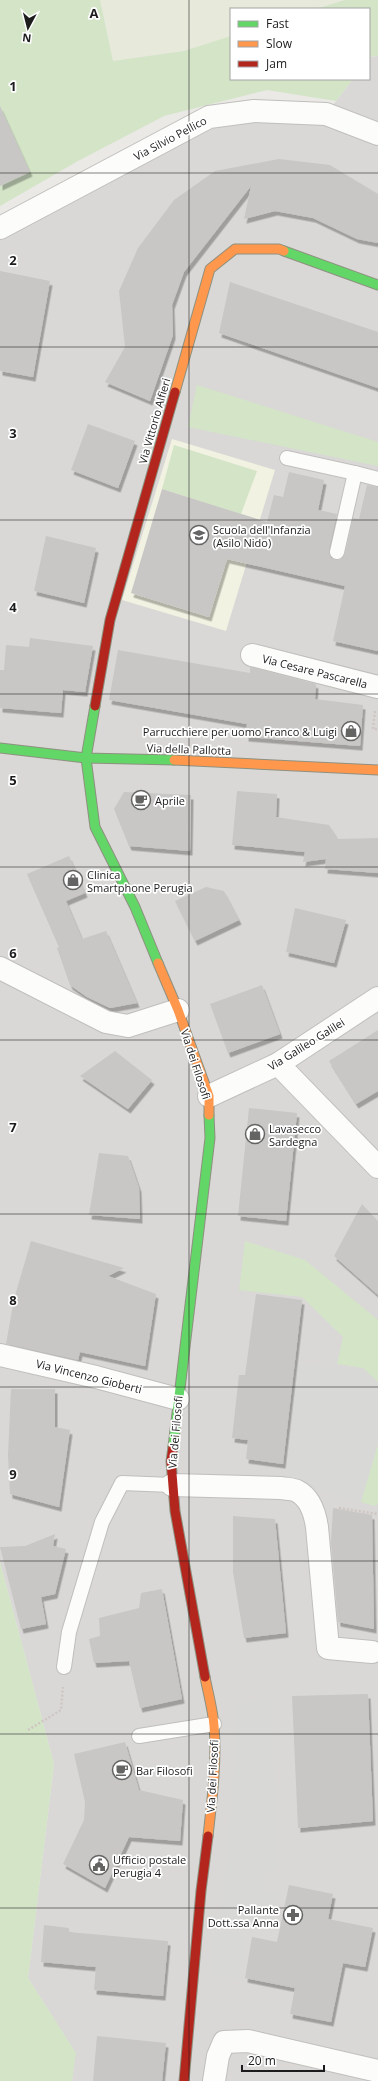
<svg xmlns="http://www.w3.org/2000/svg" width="378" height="2081" font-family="'Open Sans',sans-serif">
	<defs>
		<filter id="shadow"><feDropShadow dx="2.5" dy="4.5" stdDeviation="0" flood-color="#0004"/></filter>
	</defs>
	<rect width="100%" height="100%" fill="#eae9e5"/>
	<!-- residential -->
	<polygon fill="#d9d8d6" points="378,56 378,2081 72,2081 75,2052 28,1978 54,1764 0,1562 0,228 209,117 326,114 353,79 369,79 369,57"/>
	<!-- education -->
	<polygon fill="#f1f2e1" points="172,439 275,470 226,631 122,600"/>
	<!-- religious -->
	<g fill="#d8d8d6">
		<polygon points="296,1366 363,1368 378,1382 378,1444 361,1502 286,1477"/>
		<polygon points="271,1698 277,1868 263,1872 263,1889 278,1892 272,1930 221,1921 233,1788 236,1706"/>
		<polygon points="215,1932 246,1933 238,1978 210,1974"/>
	</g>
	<!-- farmland -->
	<polygon fill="#e7e9da" points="100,0 345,0 316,9 231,9 231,36 184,51 113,61"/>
	<!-- grass -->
	<g fill="#d3e4c7">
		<polygon points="0,0 100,0 113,61 184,51 231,36 231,79 353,79 336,101 267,90 164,116 78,161 0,206"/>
		<polygon points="345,0 378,0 378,56 369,57 369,9 316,9"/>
		<polygon points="197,385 378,442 378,466 188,427"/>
		<polygon points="174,445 257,471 241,514 162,489"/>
		<polygon points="245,1241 305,1260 378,1320 378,1382 363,1368 337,1364 343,1337 302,1297 239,1290"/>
		<polygon points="378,1444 378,1504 374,1506 361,1502"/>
		<polygon points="0,1562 54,1764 28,1978 76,2053 72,2081 0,2081"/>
	</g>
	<!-- building -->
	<g fill="#c8c7c5" filter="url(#shadow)">
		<polygon points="0,106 30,172 0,186"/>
		<polygon points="279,159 330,165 378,194 378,243 357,239 313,218 275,211 244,219 251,186 184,272 172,305 173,335 150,401 105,382 125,347 119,291 138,248 174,200 215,171"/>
		<polygon points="0,271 50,281 33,377 0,371"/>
		<polygon points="230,282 378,332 378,388 219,333"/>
		<polygon points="88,424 135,441 118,488 71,470"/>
		<polygon points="289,472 324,480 318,510 337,514 329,550 331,558 336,560 340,560 345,554 353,518 359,519 367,485 378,487 378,651 333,641 345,586 227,559 209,617 131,593 162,489 267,522 274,495 283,497"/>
		<polygon points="46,536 96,548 84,603 34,591"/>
		<polygon points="30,638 93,646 85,692 63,690 61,713 0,708 0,670 4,670 6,645 29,647"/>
		<polygon points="118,650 250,673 250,667 316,684 315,699 363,705 360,746 246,737 247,724 109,700"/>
		<polygon points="237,791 277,794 276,817 329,825 338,839 378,838 378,873 325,869 326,859 303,862 305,852 232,845"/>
		<polygon points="124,792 191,795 190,851 129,846 114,809"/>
		<polygon points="69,856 85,893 66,901 82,939 106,931 137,1003 110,1008 87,997 70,985 57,948 59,947 27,874"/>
		<polygon points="206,887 224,891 239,920 195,941 175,901"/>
		<polygon points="295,908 346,920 334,963 286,952"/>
		<polygon points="262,985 280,1034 228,1053 210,1004"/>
		<polygon points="378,1030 378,1091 356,1104 329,1061"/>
		<polygon points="115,1051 152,1080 128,1109 80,1076"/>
		<polygon points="249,1108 297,1113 286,1221 238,1216"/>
		<polygon points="99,1153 128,1156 139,1188 140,1219 89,1215"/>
		<polygon points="362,1204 378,1221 378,1295 334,1256"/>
		<polygon points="31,1241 124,1268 108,1276 156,1294 145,1366 80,1352 78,1360 6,1344 14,1299"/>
		<polygon points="256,1294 302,1300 283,1464 246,1459 248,1440 232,1438 239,1375 245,1375"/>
		<polygon points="11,1389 55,1389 55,1427 70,1430 59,1507 10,1494 8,1455"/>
		<polygon points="333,1508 372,1515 374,1629 338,1622 331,1542"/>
		<polygon points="233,1516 275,1519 286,1633 244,1638 233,1572"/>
		<polygon points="55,1534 53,1546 66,1549 55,1594 41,1597 46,1624 21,1629 0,1547 25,1546"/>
		<polygon points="162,1589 182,1699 140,1708 129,1661 94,1663 89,1639 100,1636 99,1618 139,1608 141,1593"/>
		<polygon points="368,1694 373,1821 298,1828 292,1696"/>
		<polygon points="125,1742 139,1790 183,1800 180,1841 129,1837 105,1888 63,1864 84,1820 85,1802 74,1754"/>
		<polygon points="289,1885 333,1894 328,1919 373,1928 365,1967 343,1963 331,2022 290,2014 295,1988 245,1978 252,1937 277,1942"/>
		<polygon points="44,1925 69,1928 69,1932 168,1941 163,1996 94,1990 96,1967 41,1962"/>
		<polygon points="97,2036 166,2043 162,2081 93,2081"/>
	</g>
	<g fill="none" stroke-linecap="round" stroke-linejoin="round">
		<defs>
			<g id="lane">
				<polyline points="287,458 355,473"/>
				<polyline points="337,552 355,473 378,479"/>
				<polyline points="64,1667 69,1632 102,1522 122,1483 172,1485"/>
				<polyline points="139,1736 214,1724"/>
			</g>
			<g id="street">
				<polyline points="0,228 209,117 254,111 326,114 378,134"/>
				<polyline points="252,655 378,687"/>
				<polyline points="0,968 106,1022 128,1026 178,1010"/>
				<polyline points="278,1064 378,1167"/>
				<polyline points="209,1096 278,1064 378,998"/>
				<polyline points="0,1355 96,1377 178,1399"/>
				<path d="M172 1485 281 1488C286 1489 293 1489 297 1491 311 1498 315 1514 317 1527L328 1648 372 1652"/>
				<polyline points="214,2081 218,2056 224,2042 248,2041 378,2071"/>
			</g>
			<g id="fast">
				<polyline points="284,251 378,285"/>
				<polyline points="95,706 86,758 95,827 135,907 158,963"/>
				<polyline points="0,748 86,758 174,760"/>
				<polyline points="173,1447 210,1138 209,1115"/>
			</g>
			<g id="slow">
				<polyline points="175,392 210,269 235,249 279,249 284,251"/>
				<polyline points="174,760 378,770"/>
				<polyline points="158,963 178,1010 209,1096 209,1115"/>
				<path d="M205 1677C208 1693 213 1710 214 1726 217 1763 212 1800 208 1836"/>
			</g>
			<g id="jam">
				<polyline points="95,706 110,620 175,392"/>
				<polyline points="173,1447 171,1461 175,1511 205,1677"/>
				<polyline points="184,2081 201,1891 208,1836"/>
			</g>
		</defs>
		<!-- lane casing -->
		<use href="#lane" stroke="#c0bfbd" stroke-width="16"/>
		<!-- street casing -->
		<use href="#street" stroke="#c0bfbd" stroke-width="24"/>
		<!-- fast casing -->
		<use href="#fast" stroke="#8e9180" stroke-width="11"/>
		<!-- slow casing -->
		<use href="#slow" stroke="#8e9180" stroke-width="11"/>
		<!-- jam casing -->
		<use href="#jam" stroke="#8e9180" stroke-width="11"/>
		<!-- path -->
		<g stroke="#cfc6c3" stroke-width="2.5" stroke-dasharray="2 2" stroke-linecap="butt">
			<polyline points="375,711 373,729 378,729"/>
			<polyline points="339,1508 378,1514"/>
			<polyline points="28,1730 61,1710 63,1687"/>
		</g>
		<!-- lane -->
		<use href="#lane" stroke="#fcfcfb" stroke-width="14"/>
		<!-- street -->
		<use href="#street" stroke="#fcfcfb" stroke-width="22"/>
		<!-- fast -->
		<use href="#fast" stroke="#63d668" stroke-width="9"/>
		<!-- slow -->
		<use href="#slow" stroke="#ff974d" stroke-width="9"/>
		<!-- jam -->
		<use href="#jam" stroke="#b3261e" stroke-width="9"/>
	</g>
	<!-- grid -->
	<path fill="none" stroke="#1c1c1c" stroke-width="1" stroke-opacity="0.55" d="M189 0V2081M0 173H378M0 347H378M0 520H378M0 694H378M0 867H378M0 1040H378M0 1214H378M0 1387H378M0 1561H378M0 1734H378M0 1908H378"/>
	<!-- icons -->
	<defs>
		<symbol id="school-ring" viewBox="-11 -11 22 22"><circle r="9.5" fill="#fff" stroke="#646462" stroke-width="1.5"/><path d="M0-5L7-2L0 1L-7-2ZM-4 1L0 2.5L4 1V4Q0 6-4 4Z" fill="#646462"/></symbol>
		<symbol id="shop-ring" viewBox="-11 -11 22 22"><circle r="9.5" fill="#fff" stroke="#646462" stroke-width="1.5"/><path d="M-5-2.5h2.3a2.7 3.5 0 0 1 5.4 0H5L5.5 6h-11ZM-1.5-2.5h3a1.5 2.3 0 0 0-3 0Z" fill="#646462"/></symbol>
		<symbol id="cafe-ring" viewBox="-11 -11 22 22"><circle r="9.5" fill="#fff" stroke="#646462" stroke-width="1.5"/><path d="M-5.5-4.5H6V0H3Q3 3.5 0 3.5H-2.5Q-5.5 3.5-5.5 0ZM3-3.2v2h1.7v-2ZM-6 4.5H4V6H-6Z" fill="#646462"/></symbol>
		<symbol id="civic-ring" viewBox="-11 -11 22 22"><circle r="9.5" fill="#fff" stroke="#646462" stroke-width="1.5"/><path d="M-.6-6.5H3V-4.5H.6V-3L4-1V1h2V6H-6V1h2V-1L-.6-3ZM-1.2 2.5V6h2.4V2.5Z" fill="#646462"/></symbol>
		<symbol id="pharmacy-ring" viewBox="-11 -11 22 22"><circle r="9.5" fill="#fff" stroke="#646462" stroke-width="1.5"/><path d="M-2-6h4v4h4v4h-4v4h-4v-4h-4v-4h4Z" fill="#646462"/></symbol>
	</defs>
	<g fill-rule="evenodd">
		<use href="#school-ring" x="188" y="524" width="22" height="22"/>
		<use href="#shop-ring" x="340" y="720" width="22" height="22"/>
		<use href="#cafe-ring" x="130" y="789" width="22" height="22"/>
		<use href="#shop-ring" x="62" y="869" width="22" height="22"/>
		<use href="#shop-ring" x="244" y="1123" width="22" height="22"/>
		<use href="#cafe-ring" x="111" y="1759" width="22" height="22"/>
		<use href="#civic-ring" x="88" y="1854" width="22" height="22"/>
		<use href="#pharmacy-ring" x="282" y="1904" width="22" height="22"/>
	</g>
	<g text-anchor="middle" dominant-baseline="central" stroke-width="3.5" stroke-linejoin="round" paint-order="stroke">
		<!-- street labels -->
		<g font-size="11" fill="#1c1c1c" stroke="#fff">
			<text transform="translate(170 138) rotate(-28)">Via Silvio Pellico</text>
			<text transform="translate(154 421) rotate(-74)">Via Vittorio Alfieri</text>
			<text transform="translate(315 671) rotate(14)">Via Cesare Pascarella</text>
			<text transform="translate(189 749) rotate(2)">Via della Pallotta</text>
			<text transform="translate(306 1044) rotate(-32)">Via Galileo Galilei</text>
			<text transform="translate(196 1064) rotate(72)">Via dei Filosofi</text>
			<text transform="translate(89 1376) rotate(14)">Via Vincenzo Gioberti</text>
			<text transform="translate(175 1432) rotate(-85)">Via dei Filosofi</text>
			<text transform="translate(212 1776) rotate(-87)">Via dei Filosofi</text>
		</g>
		<!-- poi labels -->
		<g font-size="11" fill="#1c1c1c" stroke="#fff" text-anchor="start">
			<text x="213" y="529">Scuola dell'Infanzia<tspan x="213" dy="13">(Asilo Nido)</tspan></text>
			<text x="337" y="731" text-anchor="end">Parrucchiere per uomo Franco &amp; Luigi</text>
			<text x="155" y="800">Aprile</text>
			<text x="87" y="874">Clinica<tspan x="87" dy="13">Smartphone Perugia</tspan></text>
			<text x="269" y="1128">Lavasecco<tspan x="269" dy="13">Sardegna</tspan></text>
			<text x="136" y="1770">Bar Filosofi</text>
			<text x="113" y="1859">Ufficio postale<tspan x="113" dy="13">Perugia 4</tspan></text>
			<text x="279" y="1909" text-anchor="end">Pallante<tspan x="279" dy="13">Dott.ssa Anna</tspan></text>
		</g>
	</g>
	<g font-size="13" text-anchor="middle" font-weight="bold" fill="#1c1c1c" stroke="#fff" stroke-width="3.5" stroke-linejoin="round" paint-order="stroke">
		<text x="94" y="18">A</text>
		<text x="13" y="91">1</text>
		<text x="13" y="265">2</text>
		<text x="13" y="438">3</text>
		<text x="13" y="612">4</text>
		<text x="13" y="785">5</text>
		<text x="13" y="958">6</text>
		<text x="13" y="1132">7</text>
		<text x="13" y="1305">8</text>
		<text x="13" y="1479">9</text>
	</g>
	<!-- legend -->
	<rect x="230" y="8" width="140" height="72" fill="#ffffff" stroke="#a4a4a4"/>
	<rect x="238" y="21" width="20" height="6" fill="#63d668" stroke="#a4a4a4"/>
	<text x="266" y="28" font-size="12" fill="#1c1c1c">Fast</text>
	<rect x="238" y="41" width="20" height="6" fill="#ff974d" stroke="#a4a4a4"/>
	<text x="266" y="48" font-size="12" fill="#1c1c1c">Slow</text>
	<rect x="238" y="61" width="20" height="6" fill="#b3261e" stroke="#a4a4a4"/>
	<text x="266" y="68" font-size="12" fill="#1c1c1c">Jam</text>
	<!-- north arrow -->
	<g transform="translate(28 28) rotate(187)" stroke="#ffffff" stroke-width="3" paint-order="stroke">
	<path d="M0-3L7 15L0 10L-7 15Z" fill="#1c1c1c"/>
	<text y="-6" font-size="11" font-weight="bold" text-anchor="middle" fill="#1c1c1c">N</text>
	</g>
	<!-- scale -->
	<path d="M242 2065v6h82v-6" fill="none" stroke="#1c1c1c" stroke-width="2"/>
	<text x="248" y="2065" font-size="12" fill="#1c1c1c" stroke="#ffffff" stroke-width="3" paint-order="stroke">20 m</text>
</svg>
